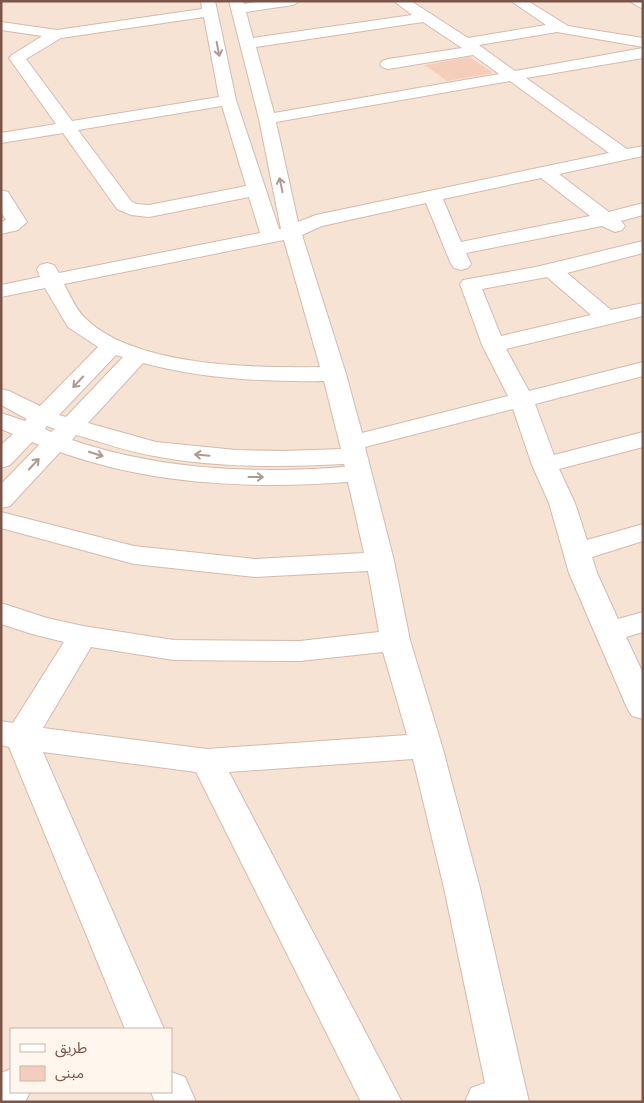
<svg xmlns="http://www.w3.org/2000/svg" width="644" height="1103" font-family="Poppins,'Noto Sans Arabic',sans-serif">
	<rect width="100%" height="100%" fill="#fef2e6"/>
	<!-- residential -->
	<path fill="#f6e3d3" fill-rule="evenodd" d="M1 1H643V1102H1ZM11 1029H171V1092H11Z"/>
	<!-- building -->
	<polygon fill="#f5cdbb" points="470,57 493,73 447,81 425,65"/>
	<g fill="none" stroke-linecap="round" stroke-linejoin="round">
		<defs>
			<g id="minor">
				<path d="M201 1H215L236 100 279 229H281L259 119 229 1H243L244 4 262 1H300L293 5 246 12 253 38 412 15 394 1H411L468 38 546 25 511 1H528L568 26 643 38V47L557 32 479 45 515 71 643 48V58L526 78 627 149 643 146V156L559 174 609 212 643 203V215L621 221 625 226 622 230 615 232 602 226 466 253 471 264 468 268 461 270 454 268 451 264 426 203 322 226 302 235 346 374 362 433 508 396 482 345 460 284 463 280 536 267 643 241V253L567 273 611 310 643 303V316L506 349 529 391 643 362V376L535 404 554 455 643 432V447L559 469 575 503 587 540 643 524V541L592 557 597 573 618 619 643 612V632L626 637 643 673V719L632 716 627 708 569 573 549 503 532 465 513 409 365 447 394 561 410 640 442 746 480 888 529 1102H465L471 1088 485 1083 444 888 413 759 229 772 402 1102H361L196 772 43 752 164 1029H125L9 747 1 745V721L13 723 64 642 32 634 1 624V603L47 618 83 626 174 640 300 641 379 632 368 571 255 577 134 564 1 528V512L134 546 255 559 364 553 348 482C250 489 153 485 60 452L10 506 1 508V484L39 445 32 442 10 465 1 468V445L13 434 1 429V413L25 421 27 419 1 405V389L9 391 40 406 98 347 68 327 45 288 1 297V285L40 277 37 269 40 265 47 263 54 265 59 273 260 233 249 197 149 217 131 215 117 209 63 133 1 143V133L56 124 9 58 12 55 42 36 1 30V22L57 30 202 9ZM204 17 219 97 72 121 26 59 61 38ZM423 22 462 48 388 59 382 61 380 64 382 67 388 69 473 55 499 74 274 113 256 47ZM510 81 609 153 316 215 298 222 276 122ZM222 106 246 186 149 205 136 204 131 201 78 130ZM541 178 590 216 461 242 443 199ZM284 240 320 367C255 368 132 367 84 317 75 308 70 295 64 284ZM547 277 591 315 501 336 482 289ZM116 355 123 357 66 417 59 415ZM143 363C203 379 263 382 324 381L341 449 284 451 236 450 156 442 88 423ZM47 426 55 429 51 432 45 429ZM76 435C102 442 128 452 154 456 216 468 281 467 344 464L345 467C252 474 160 470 72 440ZM91 647 174 660 300 661 383 652 407 735 207 749 43 728Z"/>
				<polygon points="629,1 643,1 643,9"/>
				<polygon points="1,190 8,192 27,222 18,230 1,234 1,222 6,220 1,212"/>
				<polygon points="11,1069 11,1092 30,1092 25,1102 1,1102 1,1073"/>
				<polygon points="171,1072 185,1077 196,1102 155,1102 151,1092 171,1092"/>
			</g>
		</defs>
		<!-- minor casing -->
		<use href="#minor" stroke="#d4baad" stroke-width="2"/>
		<!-- minor -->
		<use href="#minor" fill="#fff" fill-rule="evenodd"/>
	</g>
	<!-- one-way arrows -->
	<defs><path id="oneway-shaft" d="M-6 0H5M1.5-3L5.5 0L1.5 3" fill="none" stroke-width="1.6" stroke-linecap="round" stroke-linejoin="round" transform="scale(1.25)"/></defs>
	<g stroke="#af9991">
		<use href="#oneway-shaft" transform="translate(218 49) rotate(79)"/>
		<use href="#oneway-shaft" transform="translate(281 185) rotate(-102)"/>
		<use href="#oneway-shaft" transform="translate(78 382) rotate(133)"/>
		<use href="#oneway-shaft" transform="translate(96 454) rotate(18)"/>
		<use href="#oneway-shaft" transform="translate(202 455) rotate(-175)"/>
		<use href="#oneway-shaft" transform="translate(34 464) rotate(-47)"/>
		<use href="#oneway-shaft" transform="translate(256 477)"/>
	</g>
	<!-- border -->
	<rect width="644" height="1103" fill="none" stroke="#7a5548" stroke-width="5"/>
	<!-- legend -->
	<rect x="10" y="1028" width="162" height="65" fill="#fff6ee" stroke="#cab6ac"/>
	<rect x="20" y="1044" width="25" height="8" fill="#ffffff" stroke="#cab6ac"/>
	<text x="55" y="1053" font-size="15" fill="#7a5548">طريق</text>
	<rect x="20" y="1066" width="25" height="15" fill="#f5cdbb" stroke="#cab6ac"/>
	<text x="55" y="1078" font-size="15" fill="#7a5548">مبنى</text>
</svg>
